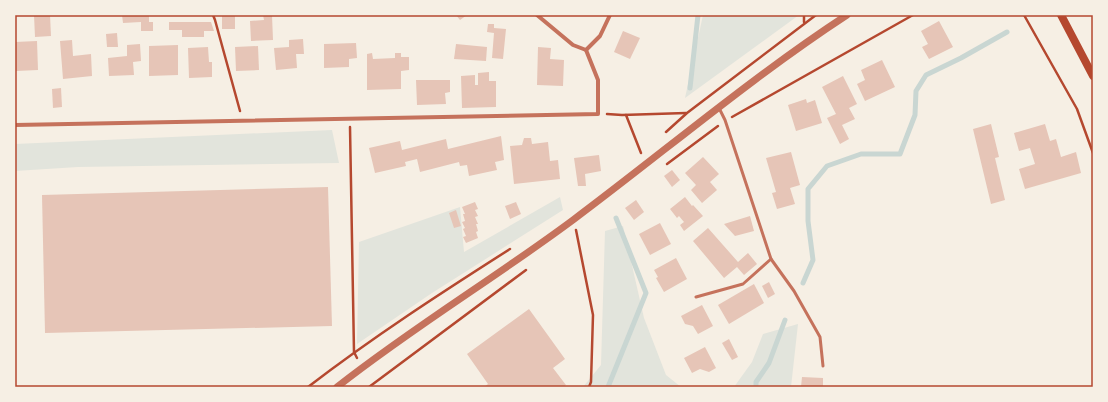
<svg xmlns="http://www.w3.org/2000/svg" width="1108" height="402" font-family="'Source Sans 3',sans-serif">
	<rect width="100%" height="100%" fill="#f6efe4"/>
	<!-- green -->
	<g fill="#e2e4dc">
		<polygon points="703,15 799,15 685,98"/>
		<polygon points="332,130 339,163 78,167 15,171 15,144"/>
		<polygon points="560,197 563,210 432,293 357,344 359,242 460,207 464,252"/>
		<polygon points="623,226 644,318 666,375 681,387 583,387 601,365 605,231"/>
		<polygon points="798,324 791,387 734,387 752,362 763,334"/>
	</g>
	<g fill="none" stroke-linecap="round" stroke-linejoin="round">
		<!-- stream -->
		<g stroke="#c9d6d2" stroke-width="5">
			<polyline points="690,88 698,15"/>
			<polyline points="803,283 813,260 808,221 808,189 827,166 861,154 900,154 915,115 916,91 926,75 961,58 1007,32"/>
			<polyline points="608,387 646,293 616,218"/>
			<polyline points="756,387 756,382 769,363 785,320"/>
		</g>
	</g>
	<!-- building -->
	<g fill="#e6c5b7">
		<polygon points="34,15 50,15 51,36 35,37"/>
		<polygon points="122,15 149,15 149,22 153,22 153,31 141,31 141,22 123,23"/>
		<rect x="222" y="15" width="13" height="14"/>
		<polygon points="263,15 272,15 273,40 251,41 250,21 264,20"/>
		<polygon points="456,15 467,15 460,20"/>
		<polygon points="939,21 953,47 929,59 922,47 928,44 921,31"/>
		<polygon points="169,22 211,22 214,31 204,31 204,37 182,37 182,30 169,30"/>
		<polygon points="488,24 494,24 494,28 506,29 503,59 492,58 494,33 487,32"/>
		<polygon points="623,31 640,38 630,59 614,52"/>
		<polygon points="117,33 118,47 107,47 106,34"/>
		<polygon points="303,39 304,54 296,54 297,68 276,70 274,48 289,47 289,40"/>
		<polygon points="72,40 73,56 91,54 92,76 63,79 60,41"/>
		<polygon points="37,41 38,70 16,71 15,42"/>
		<polygon points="356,43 357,58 349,59 349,67 324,68 324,44"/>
		<polygon points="140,44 141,61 133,62 134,75 109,76 108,58 127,56 127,45"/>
		<polygon points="456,44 487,47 486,61 454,59"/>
		<polygon points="178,45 178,75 149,76 149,46"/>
		<polygon points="258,46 259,70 236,71 235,47"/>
		<polygon points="208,47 209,62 212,62 212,77 189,78 188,48"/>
		<polygon points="538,47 551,48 550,59 564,60 563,86 537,85"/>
		<polygon points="372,53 373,59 395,58 395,53 401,53 401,57 409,57 409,70 401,71 401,89 367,90 367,54"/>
		<polygon points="882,60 895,87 865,101 857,84 865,80 861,70"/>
		<polygon points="489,72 489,81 496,81 496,107 462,108 461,76 475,75 475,85 478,85 478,73"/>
		<polygon points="843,76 857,104 849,108 855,119 842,125 849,139 840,144 827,118 836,114 822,87"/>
		<polygon points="416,80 450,80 450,92 445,93 446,104 417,105"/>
		<polygon points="61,88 62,107 53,108 52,89"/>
		<polygon points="806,99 807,103 815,100 822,123 796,131 788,105"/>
		<polygon points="991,124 999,157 995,158 1005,200 991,204 973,129"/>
		<polygon points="1045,124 1050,141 1056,139 1061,157 1076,152 1081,173 1025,189 1019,169 1035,164 1030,148 1019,151 1014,133"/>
		<polygon points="501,136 504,160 495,162 497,170 469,176 467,165 460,166 459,162 420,172 417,159 405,162 406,166 375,173 369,148 400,141 402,150 446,139 448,149"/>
		<polygon points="524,138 531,138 532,144 548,142 550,161 558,160 560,179 514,184 510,146 522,145"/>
		<polygon points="791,152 800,185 790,188 795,204 777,209 772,193 776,192 766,158"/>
		<polygon points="599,155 601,171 585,174 586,186 578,186 574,158"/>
		<polygon points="703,157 719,174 710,182 717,190 702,203 691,190 696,185 685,173"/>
		<polygon points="672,170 680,180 672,187 664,176"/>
		<polygon points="328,187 332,326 45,333 42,195"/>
		<polygon points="685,197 692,206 693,205 703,216 684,231 680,225 684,222 679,216 677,218 670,209"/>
		<polygon points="636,200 644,212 634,220 625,208"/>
		<polygon points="475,202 478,209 475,210 478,216 475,217 478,224 476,224 478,231 476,232 478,238 466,243 463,237 466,236 463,229 465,228 462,222 465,221 463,214 465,214 462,207"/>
		<polygon points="516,202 521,214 510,219 505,206"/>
		<polygon points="456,210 461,226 454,228 449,213"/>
		<polygon points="750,216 754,231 735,236 724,224"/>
		<polygon points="660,223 671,244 650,255 639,234"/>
		<polygon points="708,228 738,262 748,253 757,264 744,275 737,267 724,278 693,241"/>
		<polygon points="676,258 687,279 664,292 656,278 658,277 654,270"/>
		<polygon points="769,282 775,294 768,298 762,286"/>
		<polygon points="754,284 764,303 729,324 718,305"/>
		<polygon points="702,305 713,326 698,334 693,326 685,324 681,316"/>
		<polygon points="529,309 565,359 553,368 566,385 563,387 484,387 488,384 467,354"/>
		<polygon points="729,339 738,357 732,360 722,343"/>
		<polygon points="705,347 716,368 709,372 700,369 692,373 684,358"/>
		<polygon points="802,377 823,378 823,387 801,387"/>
	</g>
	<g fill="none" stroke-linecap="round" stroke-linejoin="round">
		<!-- path -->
		<g stroke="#b5482f" stroke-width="2.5">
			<polyline points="213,15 215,20 240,111"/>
			<polyline points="1024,15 1077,109 1093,153"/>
			<polyline points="804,22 804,15"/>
			<polyline points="607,114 622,115 686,113"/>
			<polyline points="626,115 641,153"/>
			<polyline points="732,117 913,15"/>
			<polyline points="350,127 354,352 357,358"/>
			<polyline points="666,132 687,113 816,15"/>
			<polyline points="667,164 718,126"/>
			<polyline points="576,230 593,315 591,382 589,387"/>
			<path d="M308 387C373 337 441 293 510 249"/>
			<polyline points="369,387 526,270"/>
		</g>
		<!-- service -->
		<g stroke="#c5725c" stroke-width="3">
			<polyline points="719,108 725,120 771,259 794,291 820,337 823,366"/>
			<polyline points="696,297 743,284 771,259"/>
		</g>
		<!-- minor -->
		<g stroke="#c5725c" stroke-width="4">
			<polyline points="586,50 600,36 610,15"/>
			<polyline points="15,125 598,114 598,80 586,50 573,45 537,15"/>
		</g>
		<!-- tertiary -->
		<path stroke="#c5725c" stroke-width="7" d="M337 387C413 327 495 278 573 220 664 152 752 77 847 15"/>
		<!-- secondary -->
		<polyline stroke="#b5482f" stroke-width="8" points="1061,15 1093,76"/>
	</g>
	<!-- border -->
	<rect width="1108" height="402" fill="none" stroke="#f6efe4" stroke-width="32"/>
	<rect x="16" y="16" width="1076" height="370" fill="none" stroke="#b5482f" stroke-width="1.5"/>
</svg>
